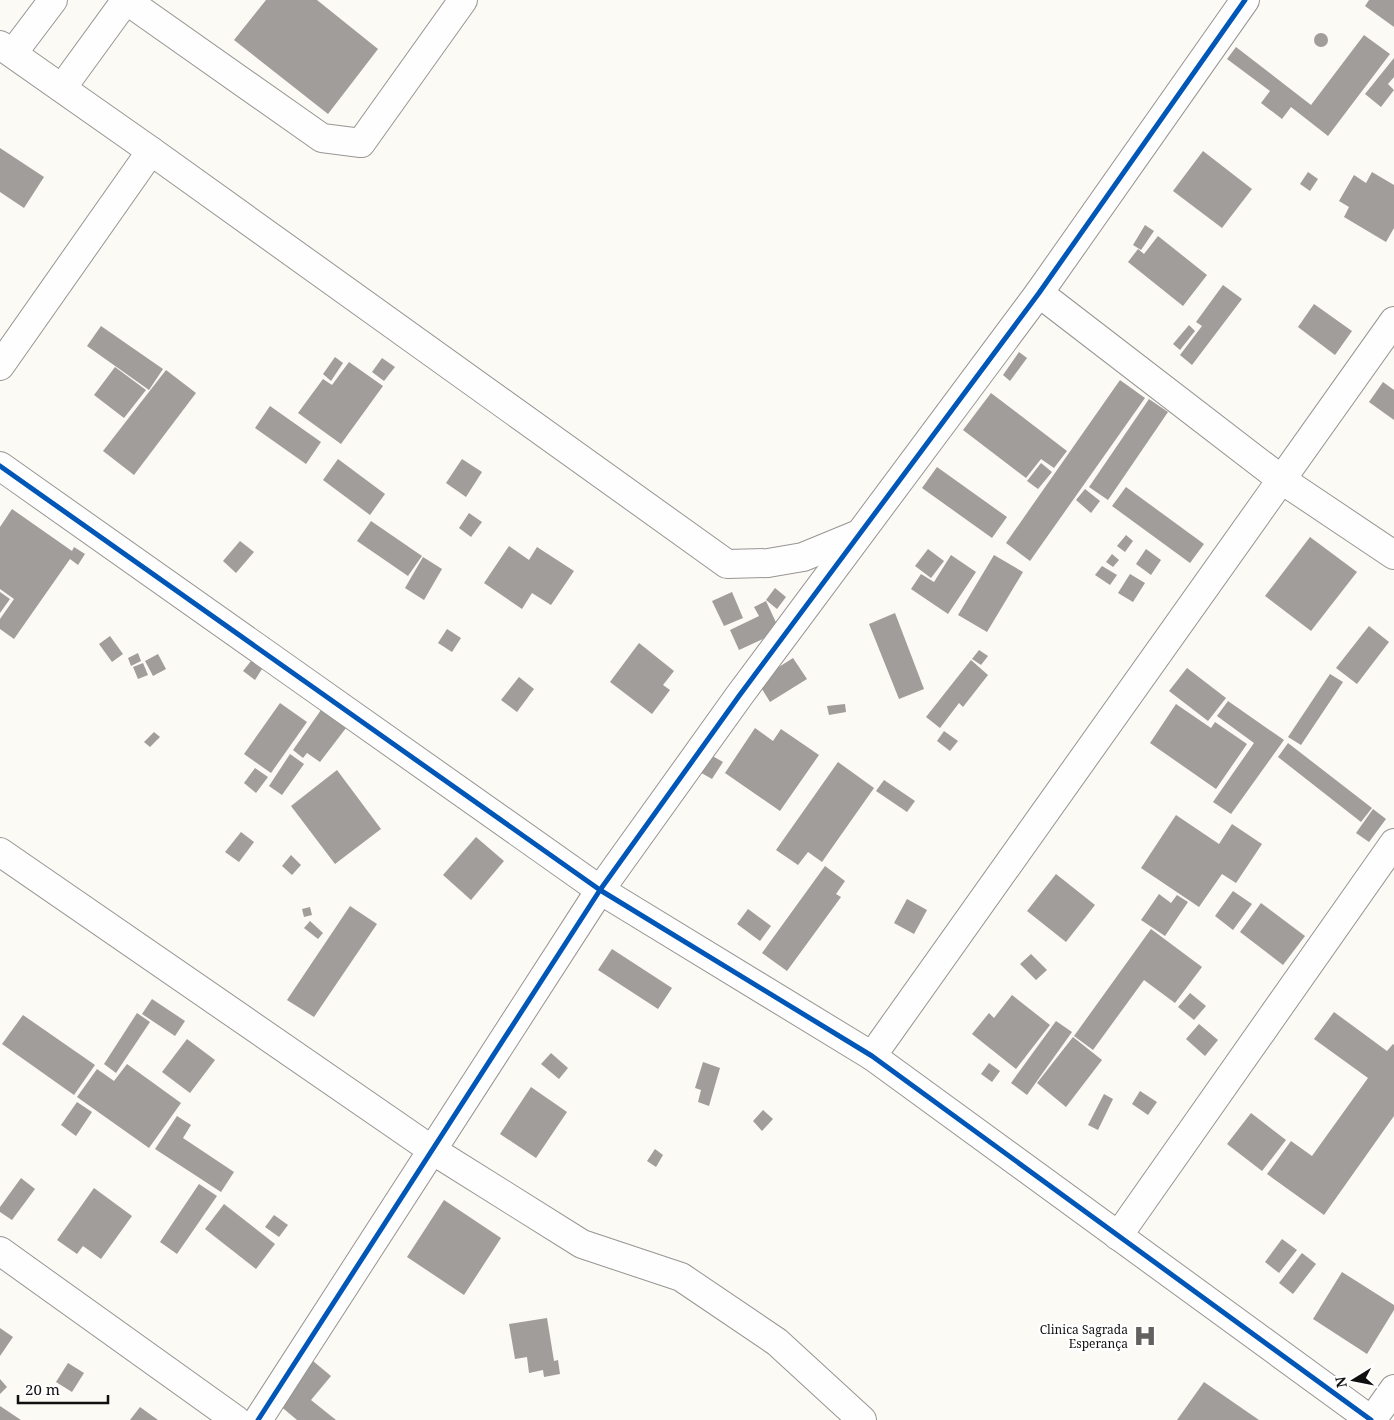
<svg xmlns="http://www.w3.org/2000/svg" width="1394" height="1420" font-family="'Noto Serif',serif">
	<rect width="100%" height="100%" fill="#fcfaf5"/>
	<!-- building -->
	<g fill="#a09d9a">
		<polygon points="266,0 317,0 378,49 328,114 234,40"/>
		<polygon points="1369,0 1394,0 1394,27 1365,6"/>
		<circle cx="1321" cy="40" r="7"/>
		<polygon points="1364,35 1390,54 1328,136 1291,107 1282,119 1261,103 1270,91 1227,59 1236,47 1311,105"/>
		<polygon points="1394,58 1394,77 1388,84 1394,90 1381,107 1365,94"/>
		<polygon points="0,148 44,177 24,208 0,192"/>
		<polygon points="1203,151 1252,189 1222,228 1173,191"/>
		<polygon points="1308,172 1318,179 1310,191 1300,184"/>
		<polygon points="1372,172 1394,185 1394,228 1386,242 1344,217 1349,207 1339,201 1354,175 1366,183"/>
		<polygon points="1145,225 1154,231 1141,250 1133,245"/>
		<polygon points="1158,236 1207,275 1183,306 1128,262 1138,249 1144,254"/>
		<polygon points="1223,285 1242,299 1192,365 1180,355 1202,326 1196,322"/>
		<polygon points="1314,304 1352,331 1335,355 1298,327"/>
		<polygon points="1189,325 1195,331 1180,350 1173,344"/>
		<polygon points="101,326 163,369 149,390 87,346"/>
		<polygon points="1019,352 1027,358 1010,381 1003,375"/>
		<polygon points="335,357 343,363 331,381 323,374"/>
		<polygon points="382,358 395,367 384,381 372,372"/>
		<polygon points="349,362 383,386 341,444 298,413 323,379 332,385"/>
		<polygon points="115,367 146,390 124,418 94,395"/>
		<polygon points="166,370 196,393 134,475 103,451"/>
		<polygon points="1120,380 1145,398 1030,561 1006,543"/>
		<polygon points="1383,382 1394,390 1394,420 1369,402"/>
		<polygon points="991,393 1067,451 1054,468 1041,459 1026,478 963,430"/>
		<polygon points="1149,399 1168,412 1108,500 1089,487"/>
		<polygon points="270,406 321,442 306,464 255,428"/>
		<polygon points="338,459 385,494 370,515 323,480"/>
		<polygon points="462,459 482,472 466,497 446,483"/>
		<polygon points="1041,463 1052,472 1038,489 1027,481"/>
		<polygon points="937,467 1007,517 992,538 922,488"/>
		<polygon points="1126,487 1204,544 1190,563 1112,506"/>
		<polygon points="1085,489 1100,501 1091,513 1076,500"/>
		<polygon points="12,509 72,551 74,547 85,554 78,565 70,559 14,639 0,629 0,619 14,599 0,589 0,527"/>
		<polygon points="469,513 482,522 471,537 459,528"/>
		<polygon points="371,521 422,556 408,576 357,541"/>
		<polygon points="1126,535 1133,541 1125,552 1117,546"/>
		<polygon points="1310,537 1357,572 1311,631 1265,596"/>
		<polygon points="240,541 254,552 236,573 223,561"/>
		<polygon points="509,546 529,560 537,547 574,571 551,605 532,593 522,609 484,583"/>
		<polygon points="928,549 944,561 931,578 915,566"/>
		<polygon points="1146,549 1161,560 1151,575 1136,564"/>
		<polygon points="1112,554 1119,560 1113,567 1106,562"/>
		<polygon points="951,555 976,572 948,614 911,589 921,574 934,582"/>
		<polygon points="994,555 1023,572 987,632 958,615"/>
		<polygon points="423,557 442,569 424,600 405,588"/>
		<polygon points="1102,566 1117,575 1110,585 1095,575"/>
		<polygon points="1130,574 1145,583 1133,602 1118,593"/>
		<polygon points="775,588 786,597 777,609 766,600"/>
		<polygon points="0,592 10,599 0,613"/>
		<polygon points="732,592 743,618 724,626 712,601"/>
		<polygon points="766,601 780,631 739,650 730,630 759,616 754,607"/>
		<polygon points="895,613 924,689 899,699 869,624"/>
		<polygon points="1369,626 1389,642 1357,684 1336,668"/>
		<polygon points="447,629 461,638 452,652 438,643"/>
		<polygon points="110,636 123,654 112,662 99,644"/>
		<polygon points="639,643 674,671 663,685 670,690 652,714 610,682"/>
		<polygon points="979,650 988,656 981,665 972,659"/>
		<polygon points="138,653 141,661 131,666 128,658"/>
		<polygon points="158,654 166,669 153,676 145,661"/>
		<polygon points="793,658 807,679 770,702 757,681"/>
		<polygon points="971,660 988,675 963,707 959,703 940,728 926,717"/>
		<polygon points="251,661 262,669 255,680 243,671"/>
		<polygon points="143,663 148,675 138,679 133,667"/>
		<polygon points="1187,668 1226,698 1208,721 1169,691"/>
		<polygon points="1330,674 1343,682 1301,745 1288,737"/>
		<polygon points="519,677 534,689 517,712 501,700"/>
		<polygon points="1228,701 1284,740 1231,814 1213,802 1254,743 1217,716"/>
		<polygon points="280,703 307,722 271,773 244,754"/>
		<polygon points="845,704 846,712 829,715 827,706"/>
		<polygon points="1176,704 1211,728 1215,722 1247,744 1216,789 1150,743"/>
		<polygon points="321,710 346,728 320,762 307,753 303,758 293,750"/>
		<polygon points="755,728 773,741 781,729 819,755 780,811 725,773"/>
		<polygon points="944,731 958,741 950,751 937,741"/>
		<polygon points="154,732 160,737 150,747 144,742"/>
		<polygon points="1288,743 1372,808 1361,822 1278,757"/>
		<polygon points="290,754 304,764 282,795 269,786"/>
		<polygon points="709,754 723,762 712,779 698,771"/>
		<polygon points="838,762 874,788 822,862 808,852 798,865 776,850"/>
		<polygon points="255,768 268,777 256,793 244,783"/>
		<polygon points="337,770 381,829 335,864 291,806"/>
		<polygon points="884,780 915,801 907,812 876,791"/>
		<polygon points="1373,809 1386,819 1369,842 1356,833"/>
		<polygon points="1176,815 1219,844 1232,824 1262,844 1236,883 1222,874 1199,907 1141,868"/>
		<polygon points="241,832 254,842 239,862 225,852"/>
		<polygon points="476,837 504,861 471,900 443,875"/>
		<polygon points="291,855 301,865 292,875 282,866"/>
		<polygon points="825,866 845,881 836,894 841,897 787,971 762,953"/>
		<polygon points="1056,874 1095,905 1066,942 1027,911"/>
		<polygon points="1233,891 1252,904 1233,930 1215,916"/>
		<polygon points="1159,894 1171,903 1177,895 1188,902 1165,936 1141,920"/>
		<polygon points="907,899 927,910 914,934 894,923"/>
		<polygon points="1261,903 1305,936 1283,965 1240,932"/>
		<polygon points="350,906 377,924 314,1017 287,1000"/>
		<polygon points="310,907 312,915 304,917 302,909"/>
		<polygon points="748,909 771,926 760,941 737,924"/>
		<polygon points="310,921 323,933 318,939 304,928"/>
		<polygon points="1151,929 1202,967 1175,1003 1144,980 1093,1050 1074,1036"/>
		<polygon points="612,949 672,988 658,1009 598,970"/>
		<polygon points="1031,954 1047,970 1036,980 1020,964"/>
		<polygon points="1190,993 1206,1006 1194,1020 1178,1007"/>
		<polygon points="1012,995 1050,1025 1016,1069 972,1034 989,1013 994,1018"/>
		<polygon points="152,999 185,1021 175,1036 142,1014"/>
		<polygon points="1334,1012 1387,1051 1393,1044 1394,1045 1394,1116 1324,1215 1267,1174 1291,1141 1312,1156 1368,1078 1314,1039"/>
		<polygon points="137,1013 150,1022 116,1073 104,1064"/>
		<polygon points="23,1015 95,1065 74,1095 2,1044"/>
		<polygon points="1056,1021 1072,1032 1027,1095 1011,1083"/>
		<polygon points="1199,1024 1218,1040 1205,1056 1186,1039"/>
		<polygon points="1073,1037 1102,1060 1066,1107 1037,1083"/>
		<polygon points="187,1039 215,1060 190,1093 162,1072"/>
		<polygon points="551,1053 568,1068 559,1079 541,1064"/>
		<polygon points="703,1062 720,1068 709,1106 698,1102 701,1090 695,1088"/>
		<polygon points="989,1063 1000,1071 992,1082 981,1074"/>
		<polygon points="127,1064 181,1103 149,1148 77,1097 97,1069 114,1081"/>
		<polygon points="531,1087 567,1112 536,1158 500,1134"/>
		<polygon points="1140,1091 1157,1102 1148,1115 1132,1104"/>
		<polygon points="1104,1094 1113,1099 1098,1130 1088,1125"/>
		<polygon points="77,1102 92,1112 76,1136 61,1125"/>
		<polygon points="763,1110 773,1119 762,1131 753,1121"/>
		<polygon points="1251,1113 1286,1140 1262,1171 1227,1144"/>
		<polygon points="177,1116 191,1125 183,1138 234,1172 221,1192 155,1149"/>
		<polygon points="655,1149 663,1155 656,1167 647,1161"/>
		<polygon points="21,1178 35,1189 12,1220 0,1212 0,1207"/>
		<polygon points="199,1184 217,1196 177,1254 160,1242"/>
		<polygon points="94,1188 132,1216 101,1259 83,1246 77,1254 57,1240"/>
		<polygon points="444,1200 501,1238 464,1295 407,1257"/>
		<polygon points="224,1204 275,1244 256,1269 205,1229"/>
		<polygon points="274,1215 288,1225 279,1237 265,1227"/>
		<polygon points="1282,1239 1297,1250 1279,1273 1265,1262"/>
		<polygon points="1302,1253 1316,1264 1293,1294 1279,1283"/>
		<polygon points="1342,1272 1394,1305 1394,1310 1367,1354 1313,1319"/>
		<polygon points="547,1318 554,1361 558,1360 560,1374 544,1377 543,1370 529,1373 527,1357 515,1359 509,1324"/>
		<polygon points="0,1328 13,1337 0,1356"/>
		<polygon points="313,1361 331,1376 311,1400 336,1420 297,1420 278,1404"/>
		<polygon points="68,1363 84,1373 72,1392 56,1382"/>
		<polygon points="0,1379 7,1387 0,1394"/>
		<polygon points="1204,1382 1259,1420 1177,1420"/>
		<polygon points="0,1406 21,1420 0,1420"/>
		<polygon points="140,1407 158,1420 130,1420"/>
	</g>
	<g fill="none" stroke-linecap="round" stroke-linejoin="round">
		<defs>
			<g id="minor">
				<polyline points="126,0 322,138 361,143 463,0"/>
				<polyline points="0,45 151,151 727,564 768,563 803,557 859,534"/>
				<polyline points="13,53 53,0"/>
				<polyline points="62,88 126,0"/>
				<polyline points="1039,293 1282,480 1394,555"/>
				<polyline points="0,366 151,151"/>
				<polyline points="0,466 600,890 872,1056 1371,1420"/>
				<polyline points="0,852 432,1150 582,1244 681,1277 777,1342 862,1420"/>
				<polyline points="872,1056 1394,321"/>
				<polyline points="1118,1236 1394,843"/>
				<polyline points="0,1251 236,1420"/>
				<polyline points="258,1420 600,890 739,696 1039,293 1245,0"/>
				<polyline points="1372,1420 1394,1389"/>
			</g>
		</defs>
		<!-- minor casing -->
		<use href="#minor" stroke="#969593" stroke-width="30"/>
		<!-- minor -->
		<use href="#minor" stroke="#fffefe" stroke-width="28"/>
		<defs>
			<g id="cycleway">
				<polyline points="0,466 600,890 872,1056 1371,1420"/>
				<polyline points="258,1420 600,890 739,696 1039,293 1245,0"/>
			</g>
		</defs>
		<!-- cycleway casing -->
		<use href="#cycleway" stroke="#fff" stroke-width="8"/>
		<!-- cycleway -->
		<use href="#cycleway" stroke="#0057b8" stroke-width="5"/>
	</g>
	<!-- icons -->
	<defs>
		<symbol id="hospital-bare" viewBox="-9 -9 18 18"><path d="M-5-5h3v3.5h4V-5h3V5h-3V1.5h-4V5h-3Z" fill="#626160" stroke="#fff" stroke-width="2.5" paint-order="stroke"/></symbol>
	</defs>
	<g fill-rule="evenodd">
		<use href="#hospital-bare" x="1129" y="1320" width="32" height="32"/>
	</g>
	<g text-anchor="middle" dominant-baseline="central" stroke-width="5" stroke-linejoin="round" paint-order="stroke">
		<!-- poi labels -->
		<g font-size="12" fill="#0f0f0f" stroke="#fff" text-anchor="end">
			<text x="1128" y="1329">Clinica Sagrada<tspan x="1128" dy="14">Esperança</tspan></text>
		</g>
	</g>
	<!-- north arrow -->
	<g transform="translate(1354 1380) rotate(260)" stroke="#ffffff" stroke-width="4" paint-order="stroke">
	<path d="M0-4L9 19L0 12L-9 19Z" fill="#0f0f0f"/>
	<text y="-8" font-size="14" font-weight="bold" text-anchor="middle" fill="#0f0f0f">N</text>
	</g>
	<!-- scale -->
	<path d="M18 1395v8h90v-8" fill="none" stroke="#0f0f0f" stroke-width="2.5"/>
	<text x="25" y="1395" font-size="15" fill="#0f0f0f" stroke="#ffffff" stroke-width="4" paint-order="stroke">20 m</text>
</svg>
